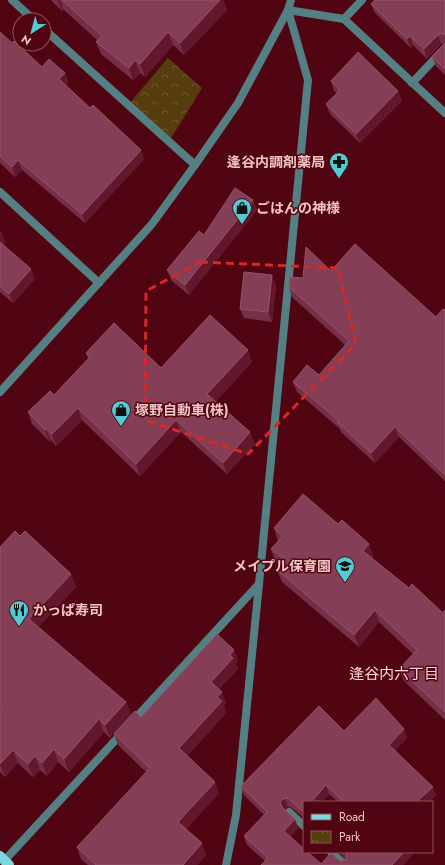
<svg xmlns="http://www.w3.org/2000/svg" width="445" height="865" font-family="Jost,'Noto Sans JP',sans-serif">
	<defs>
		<pattern id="park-crowns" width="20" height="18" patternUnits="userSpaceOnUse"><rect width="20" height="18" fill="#563d0e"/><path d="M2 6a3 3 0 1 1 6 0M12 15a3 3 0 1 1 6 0" fill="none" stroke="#6f572f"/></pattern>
	</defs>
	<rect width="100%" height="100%" fill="#510411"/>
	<!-- park -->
	<polygon fill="url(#park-crowns)" points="168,58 202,88 170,140 129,104"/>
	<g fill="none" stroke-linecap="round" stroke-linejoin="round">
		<!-- minor -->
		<g stroke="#558083" stroke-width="8">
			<polyline points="12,0 34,20"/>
			<polyline points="344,19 362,0"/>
			<polyline points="44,29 195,165"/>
			<polyline points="412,83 445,48"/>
			<polyline points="0,192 99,283"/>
			<polyline points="132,722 259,584"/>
			<polyline points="289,812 304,826"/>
			<polyline points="331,852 345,865"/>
			<polyline points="4,861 123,732"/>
			<polyline points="226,865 236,815 259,584 308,80 288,10 344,19 445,113"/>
		</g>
		<!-- tertiary -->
		<polyline stroke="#558083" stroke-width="8" points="0,392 152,224 195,165 238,103 288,10 291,0"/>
		<!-- primary -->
		<polyline stroke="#79d9de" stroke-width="10" points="0,856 9,865"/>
	</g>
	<!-- wall -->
	<g fill="#762f49">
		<polygon points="51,0 223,0 227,10 184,55 173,45 145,77 140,73 133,80 101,54 96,42 97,40 63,9 62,11"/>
		<polygon points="445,0 445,43 441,44 427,59 413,45 411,48 375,13 371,4"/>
		<polygon points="0,32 12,43 42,67 65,73 68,82 66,85 90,108 141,150 144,159 85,223 22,170 15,177 0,163"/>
		<polygon points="445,43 445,75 436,66 432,57"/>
		<polygon points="331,81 398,91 402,101 360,143 330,114 326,104 337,93 334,91"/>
		<polygon points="257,210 189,295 171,280 167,270 204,235"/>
		<polygon points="0,231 1,232 5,242 3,244 35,279 13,303 0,292"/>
		<polygon points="331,271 436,317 445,310 445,481 399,437 375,463 341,432 340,429 297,392 293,382 319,375 345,345 292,297 289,287 303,278"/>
		<polygon points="276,285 272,322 244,318 240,309"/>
		<polygon points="86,353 161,368 252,362 216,401 255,444 227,474 181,432 140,476 82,420 56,446 51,440 50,442 32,424 28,412 54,395 88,359"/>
		<polygon points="338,524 369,544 373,556 372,558 409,588 443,613 445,610 445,720 404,681 399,669 413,654 379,622 359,647 282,582 277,570 281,566 275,561 271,549 278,541 274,528"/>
		<polygon points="20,536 71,574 76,587 38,627 126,702 131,715 110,738 104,732 69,772 58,762 47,776 40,770 33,777 18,763 5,777 0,772 0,547"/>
		<polygon points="238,661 236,664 238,669 219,689 226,703 224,706 226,713 187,756 215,782 219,793 186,829 206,855 197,865 88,865 81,859 77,847 146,772 118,745 114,734 141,717"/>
		<polygon points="404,729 407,738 395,750 436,795 429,802 338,802 329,794 322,802 304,802 304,818 292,808 288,807 284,809 298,828 290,837 321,864 340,861 346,860 341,854 341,852 415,852 403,865 261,865 265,861 247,845 244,836 264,815 244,795 241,786 344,731"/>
	</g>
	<!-- shaded-wall -->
	<g fill="#62172d">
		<polygon points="58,0 60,0 63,9 62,11"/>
		<polygon points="220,0 223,0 227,10 184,55 180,43"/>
		<polygon points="168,32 173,45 145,77 140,64"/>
		<polygon points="438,35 441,44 427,59 424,49"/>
		<polygon points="410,36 413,45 411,48 407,39"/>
		<polygon points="135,60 140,73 133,80 129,68"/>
		<polygon points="65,73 68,82 63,88 59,79"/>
		<polygon points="398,91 402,101 360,143 356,134"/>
		<polygon points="141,150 144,159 85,223 82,214"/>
		<polygon points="18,160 22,170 15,177 12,167"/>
		<polygon points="253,200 257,210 189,295 185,285"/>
		<polygon points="1,232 5,242 0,247 0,234"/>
		<polygon points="31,269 35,279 13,303 9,294"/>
		<polygon points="272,275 276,285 272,322 268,312"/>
		<polygon points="248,350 252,362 211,406 207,394"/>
		<polygon points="78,408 82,420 56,446 52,434"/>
		<polygon points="176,420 181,432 140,476 136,464"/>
		<polygon points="395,427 399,437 375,463 371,453"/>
		<polygon points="46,429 51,440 50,442 45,430"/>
		<polygon points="250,432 255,444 227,474 223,463"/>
		<polygon points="369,544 373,556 368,563 363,551"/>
		<polygon points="71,574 76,587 34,632 29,619"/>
		<polygon points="375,610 379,622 359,647 354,635"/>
		<polygon points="234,650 238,661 236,664 238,669 215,693 211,682 230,655"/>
		<polygon points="222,692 226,703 224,706 226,713 183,760 179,748 217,697"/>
		<polygon points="126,702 131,715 110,738 105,725"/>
		<polygon points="99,719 104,732 69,772 64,759"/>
		<polygon points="404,729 407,738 393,753 389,745"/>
		<polygon points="54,749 58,762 47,776 42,763"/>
		<polygon points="13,750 18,763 5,777 0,764"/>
		<polygon points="35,756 40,770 33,777 28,764"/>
		<polygon points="215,782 219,793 182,833 178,822"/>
		<polygon points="326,785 329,794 322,802 311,802"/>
		<polygon points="433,787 436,795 429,802 416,802"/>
		<polygon points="285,798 288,807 285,809 284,811 280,802 282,800"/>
		<polygon points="304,809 304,816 302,811"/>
		<polygon points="295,819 298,828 287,840 284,831"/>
		<polygon points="202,843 206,855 197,865 183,865"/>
		<polygon points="404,852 415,852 403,865 392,865"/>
	</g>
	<!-- building -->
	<g fill="#843f56" stroke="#955467">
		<polygon points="62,0 220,0 180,43 168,32 140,64 135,60 129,68 96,42 102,36"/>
		<polygon points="375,0 445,0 445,35 443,33 438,35 424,49 410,36 407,39 371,4"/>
		<polygon points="0,32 12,43 14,41 42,67 49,59 65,73 59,79 90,108 93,105 141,150 82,214 18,160 12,167 0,156"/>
		<polygon points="445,43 445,69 432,57"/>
		<polygon points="358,52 398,91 356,134 326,104 340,90 331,81"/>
		<polygon points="235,188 253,200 185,285 167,270 199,231 204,235"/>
		<polygon points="0,242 31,269 9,294 0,286"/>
		<polygon points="355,244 436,317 443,309 445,310 445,475 395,427 371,453 337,422 338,420 293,382 307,365 319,375 349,341 289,287 290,277 303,278 306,247 331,271"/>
		<polygon points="244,272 272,275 268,312 240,309"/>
		<polygon points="210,315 248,350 207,394 250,432 223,463 176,420 136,464 78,408 52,434 46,429 45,430 28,412 50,391 54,395 90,357 86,353 114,323 161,368"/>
		<polygon points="303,494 338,524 342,520 369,544 363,551 409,588 412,584 443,613 445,610 445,712 399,669 417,650 375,610 354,635 277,570 286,561 271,549 283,536 274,528"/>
		<polygon points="15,531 20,536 25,531 71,574 29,619 126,702 105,725 99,719 64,759 54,749 42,763 35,756 28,764 13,750 0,764 0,709 2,707 0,705 0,547"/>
		<polygon points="217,634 234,650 230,655 233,658 211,682 222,692 217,697 222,701 179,748 215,782 178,822 202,843 183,865 96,865 77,847 150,768 114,734 135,711 141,717"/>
		<polygon points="376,698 404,729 389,745 433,787 416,802 344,802 326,785 311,802 304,802 304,809 302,811 289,799 285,798 282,800 280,802 282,807 295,819 284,831 304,849 304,852 308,852 321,864 331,853 340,861 346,860 347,854 345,852 404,852 392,865 261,865 268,858 244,836 267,812 241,786 319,706 344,731"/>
	</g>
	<!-- marked area -->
	<path fill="none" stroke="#d62828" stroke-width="3" stroke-dasharray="8 5" stroke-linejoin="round" d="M200 262 338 268 356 344 248 454 145 420 146 291Z"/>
	<!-- icons -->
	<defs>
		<symbol id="pharmacy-pin" viewBox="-11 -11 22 30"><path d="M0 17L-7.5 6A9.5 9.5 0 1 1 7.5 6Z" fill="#51ccd2" stroke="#510411"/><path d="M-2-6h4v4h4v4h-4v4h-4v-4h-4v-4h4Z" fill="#111"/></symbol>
		<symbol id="shop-pin" viewBox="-11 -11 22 30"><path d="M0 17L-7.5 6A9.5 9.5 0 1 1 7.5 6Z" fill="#51ccd2" stroke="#510411"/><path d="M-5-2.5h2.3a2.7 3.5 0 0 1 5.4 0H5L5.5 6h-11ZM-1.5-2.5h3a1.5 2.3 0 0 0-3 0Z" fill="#111"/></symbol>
		<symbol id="school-pin" viewBox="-11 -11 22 30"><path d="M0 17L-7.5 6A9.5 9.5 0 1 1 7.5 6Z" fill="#51ccd2" stroke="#510411"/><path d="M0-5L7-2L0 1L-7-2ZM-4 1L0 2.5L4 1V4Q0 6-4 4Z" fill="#111"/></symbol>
		<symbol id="restaurant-pin" viewBox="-11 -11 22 30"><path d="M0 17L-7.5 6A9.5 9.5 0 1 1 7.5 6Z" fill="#51ccd2" stroke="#510411"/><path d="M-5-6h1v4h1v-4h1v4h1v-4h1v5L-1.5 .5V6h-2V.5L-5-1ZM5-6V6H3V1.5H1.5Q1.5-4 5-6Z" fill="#111"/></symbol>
	</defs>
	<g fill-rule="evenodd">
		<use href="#pharmacy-pin" x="328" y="151" width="22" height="30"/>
		<use href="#shop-pin" x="231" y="197" width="22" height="30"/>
		<use href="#shop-pin" x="110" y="399" width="22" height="30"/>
		<use href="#school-pin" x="334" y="555" width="22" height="30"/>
		<use href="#restaurant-pin" x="8" y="599" width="22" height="30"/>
	</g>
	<g text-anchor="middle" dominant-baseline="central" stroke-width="3" stroke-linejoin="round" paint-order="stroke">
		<!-- poi labels -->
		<g font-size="14" font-weight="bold" fill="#f2c4c3" stroke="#510411" text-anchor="start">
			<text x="325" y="162" text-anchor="end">逢谷内調剤薬局</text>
			<text x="256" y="208">ごはんの神様</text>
			<text x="135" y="410">塚野自動車(株)</text>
			<text x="331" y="566" text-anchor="end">メイプル保育園</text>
			<text x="33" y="610">かっぱ寿司</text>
		</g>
		<!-- neighbourhood labels -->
		<g font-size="15" fill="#fed7d6" stroke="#510411">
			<text x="394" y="674">逢谷内六丁目</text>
		</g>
	</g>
	<!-- legend -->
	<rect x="303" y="801" width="130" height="52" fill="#510411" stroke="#915158"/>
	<rect x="311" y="814" width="20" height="6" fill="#79d9de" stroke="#915158"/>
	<text x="339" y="821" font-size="12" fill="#f2c4c3">Road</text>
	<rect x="311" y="831" width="20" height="12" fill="url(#park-crowns)" stroke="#915158"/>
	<text x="339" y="841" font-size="12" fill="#f2c4c3">Park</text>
	<!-- north arrow -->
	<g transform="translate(32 32) rotate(216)"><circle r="19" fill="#510411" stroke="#915158"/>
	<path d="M0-3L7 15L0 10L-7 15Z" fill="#51ccd2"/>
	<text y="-6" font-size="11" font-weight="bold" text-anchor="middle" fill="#f2c4c3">N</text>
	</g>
</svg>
